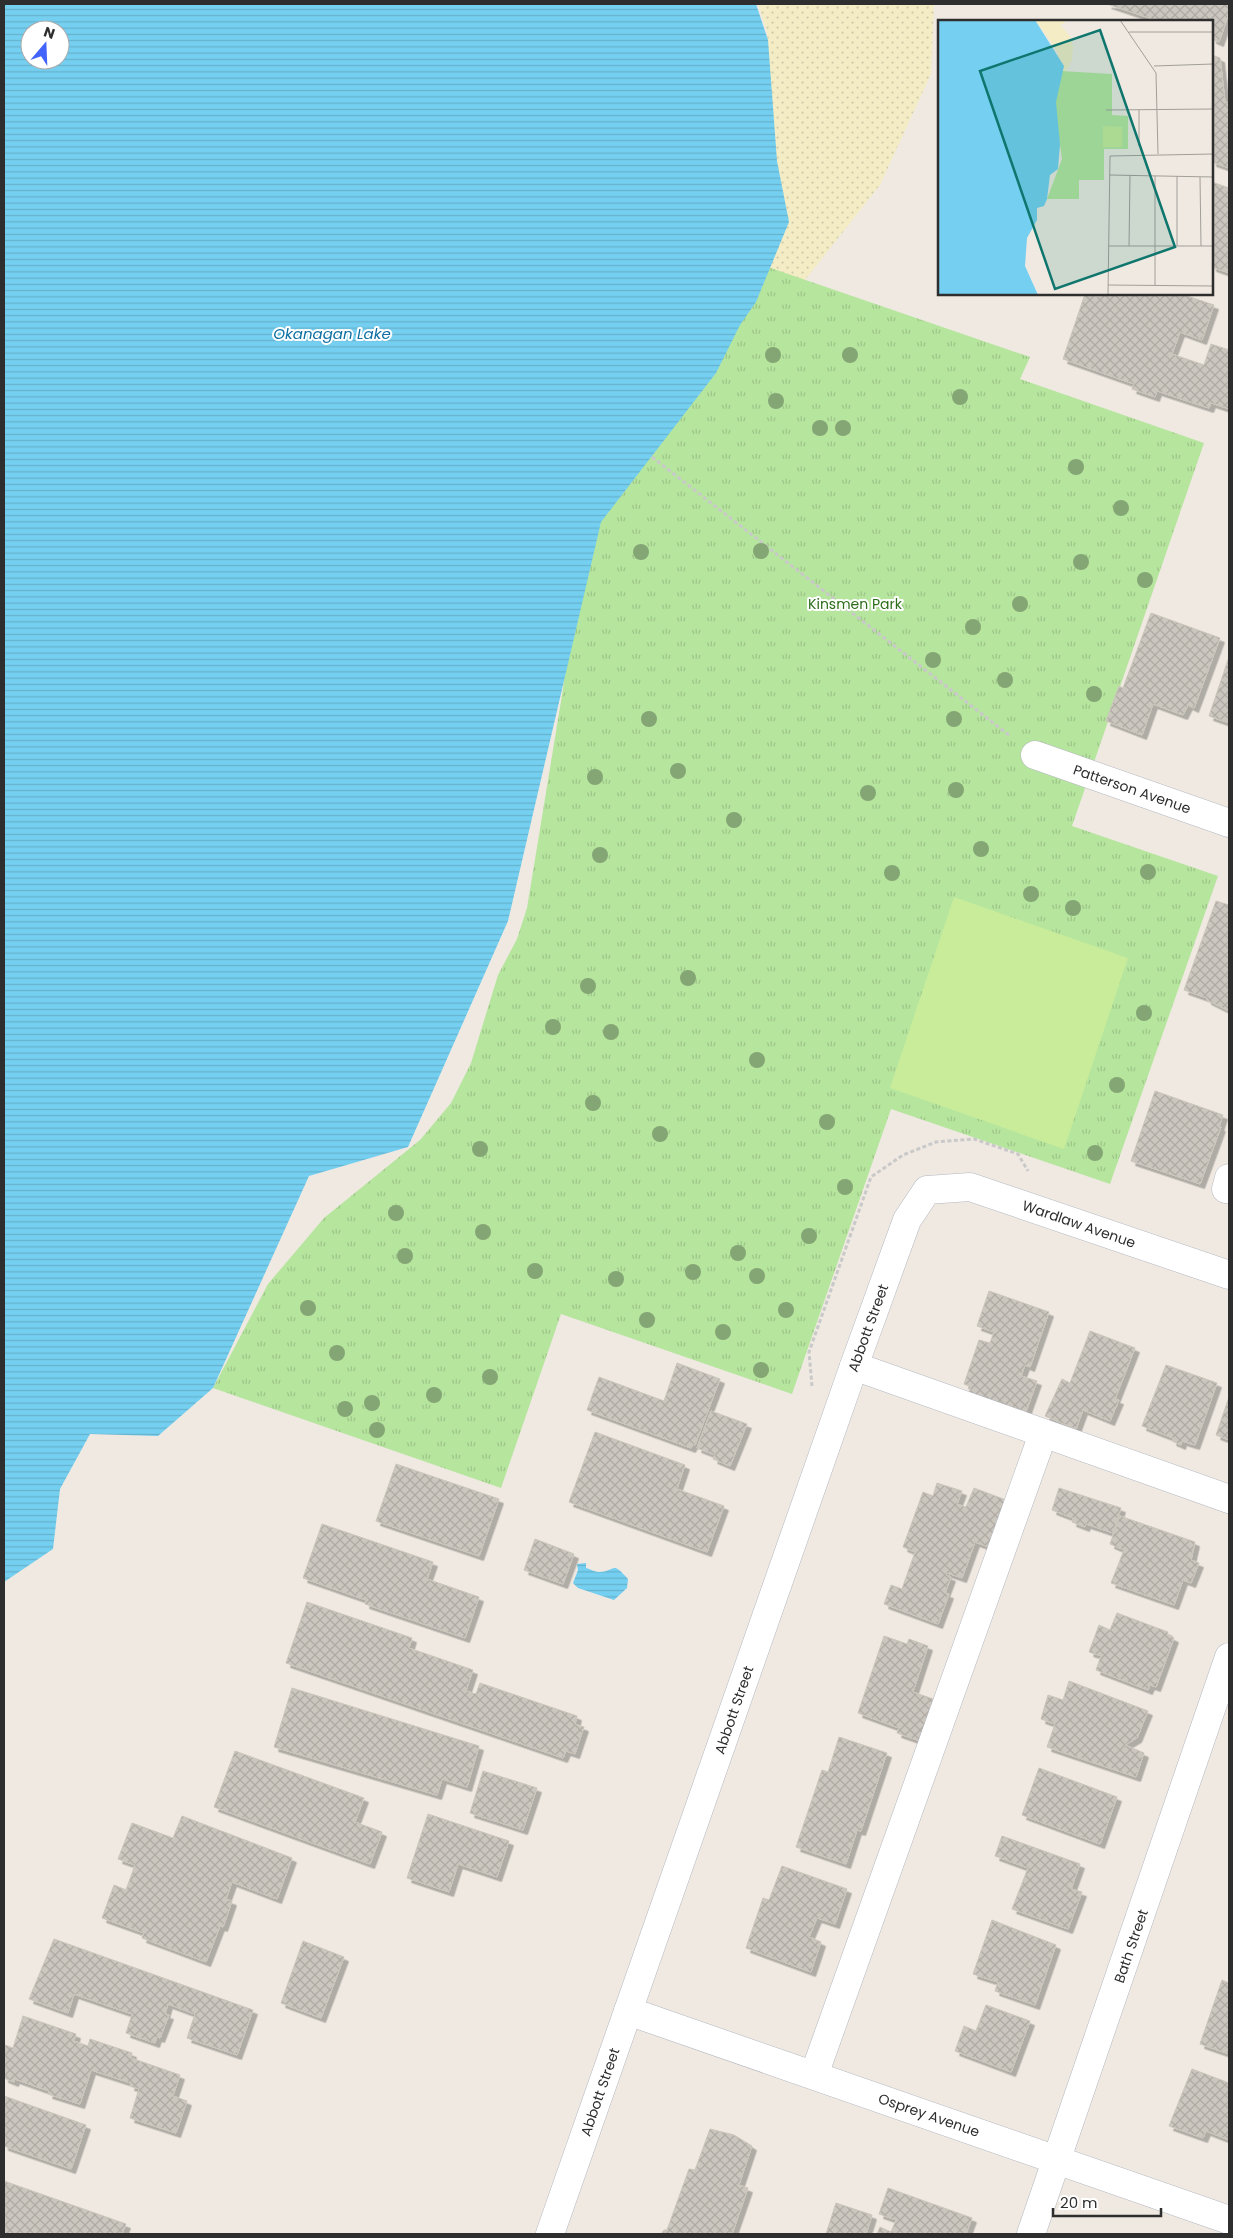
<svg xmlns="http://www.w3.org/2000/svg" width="1233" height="2238" font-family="Poppins,sans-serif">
	<defs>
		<pattern id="sand-dots" width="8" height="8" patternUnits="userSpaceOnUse" patternTransform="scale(1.25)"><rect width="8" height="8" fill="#f3ecc5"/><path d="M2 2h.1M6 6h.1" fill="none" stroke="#d1cbaa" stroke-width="1.8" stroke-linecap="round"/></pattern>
		<pattern id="park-tufts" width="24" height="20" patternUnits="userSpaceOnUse" patternTransform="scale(1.25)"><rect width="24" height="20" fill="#b6e59e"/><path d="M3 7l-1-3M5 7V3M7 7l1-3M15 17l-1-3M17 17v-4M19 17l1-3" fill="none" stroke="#9dc588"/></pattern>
		<pattern id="water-rules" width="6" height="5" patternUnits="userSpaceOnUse" patternTransform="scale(1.25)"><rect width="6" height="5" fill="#75cff0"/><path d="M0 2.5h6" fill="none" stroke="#66b2ce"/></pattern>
		<pattern id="building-cross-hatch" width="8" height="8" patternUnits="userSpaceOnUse" patternTransform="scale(1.25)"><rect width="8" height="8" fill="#cbc7bf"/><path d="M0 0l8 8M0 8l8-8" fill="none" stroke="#afaba4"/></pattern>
		<filter id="shadow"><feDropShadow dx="4.5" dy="4.5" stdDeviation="0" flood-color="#0004"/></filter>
	</defs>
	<rect width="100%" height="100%" fill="#efe9e1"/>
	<!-- sand -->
	<polygon fill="url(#sand-dots)" points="758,4 934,4 931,74 880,185 805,280 756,302 775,155 767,32"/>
	<!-- park -->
	<polygon fill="url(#park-tufts)" points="739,257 1030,357 1020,379 1204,443 1072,826 1218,876 1110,1184 891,1109 792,1394 561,1314 501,1488 213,1388 268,1284 324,1218 420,1140 451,1103 471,1063 498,975 517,939 527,908 563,689 585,505"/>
	<!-- pitch -->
	<polygon fill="#c9ec9a" points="954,897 1128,958 1064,1149 890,1088"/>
	<!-- water -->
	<g fill="url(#water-rules)" fill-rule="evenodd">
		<path d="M4 4H756L768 40 777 161 789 222 756 302 740 325 716 373 601 522 508 921 408 1147 309 1176 213 1388 158 1436 90 1434 60 1489 53 1549 4 1582ZM30 30H60V60H30Z"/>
		<path d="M586 1563V1568C590 1569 595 1572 599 1572 617 1571 611 1560 628 1579L627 1588 614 1600 578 1588 573 1583 578 1570 577 1564Z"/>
	</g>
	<!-- building -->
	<g fill="url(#building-cross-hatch)" stroke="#cbc5ba" filter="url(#shadow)">
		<polygon points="1107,4 1229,4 1229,13 1219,42 1212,39 1212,21 1158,21"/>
		<polygon points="1212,55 1220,58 1225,102 1229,103 1229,168 1212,162"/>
		<polygon points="1212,182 1229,188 1229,273 1212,267"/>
		<polygon points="1085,294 1098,297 1099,294 1181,294 1214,305 1202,340 1180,332 1172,354 1204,365 1211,344 1229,350 1229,409 1211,403 1209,408 1157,391 1155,397 1132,389 1134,384 1063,359"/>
		<polygon points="1151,613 1220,638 1194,708 1188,705 1183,715 1153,704 1142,735 1106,721 1119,686 1123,688"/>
		<polygon points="1229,657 1229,723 1209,716"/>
		<polygon points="1216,901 1229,905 1229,1011 1207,1000 1207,998 1184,990"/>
		<polygon points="1155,1091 1223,1115 1219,1127 1221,1127 1200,1184 1131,1161"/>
		<polygon points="989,1291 1049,1312 1030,1367 1025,1365 1021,1376 1037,1381 1022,1423 966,1401 971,1387 964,1384 979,1340 990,1343 994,1332 977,1326"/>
		<polygon points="1090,1331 1135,1348 1115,1399 1119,1400 1110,1421 1083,1410 1076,1429 1045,1416 1062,1379 1070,1383"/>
		<polygon points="677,1363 720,1379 695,1445 693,1444 691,1448 587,1410 599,1377 664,1401"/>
		<polygon points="1166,1365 1217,1383 1195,1445 1182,1441 1181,1445 1172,1441 1173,1438 1142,1426"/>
		<polygon points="1229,1397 1229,1440 1216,1435"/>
		<polygon points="711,1411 747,1424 730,1466 713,1459 715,1455 697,1448"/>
		<polygon points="595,1432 685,1465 677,1489 724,1506 707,1552 569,1502"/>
		<polygon points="396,1464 499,1499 479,1556 376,1521"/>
		<polygon points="937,1483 962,1491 957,1504 966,1507 974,1488 1006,1500 989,1547 975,1542 962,1578 947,1573 946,1575 951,1577 945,1593 949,1594 938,1624 884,1604 891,1585 902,1589 915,1552 903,1547 923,1492 933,1496"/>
		<polygon points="1059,1488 1121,1508 1113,1533 1086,1524 1085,1527 1072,1522 1073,1518 1052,1510"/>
		<polygon points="1120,1516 1195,1542 1191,1560 1199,1563 1191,1583 1183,1580 1174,1605 1111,1583 1124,1550 1110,1544"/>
		<polygon points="322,1524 433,1562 427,1579 479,1597 465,1638 365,1604 366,1600 303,1578"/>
		<polygon points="535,1539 574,1554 563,1584 524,1570"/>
		<polygon points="307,1602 412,1638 409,1648 473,1670 466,1691 476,1694 480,1683 577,1716 575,1724 584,1727 575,1754 566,1751 563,1758 286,1663"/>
		<polygon points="1117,1613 1168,1632 1167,1635 1174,1638 1156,1687 1150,1685 1148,1690 1096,1670 1101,1656 1089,1652 1099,1625 1110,1630"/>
		<polygon points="884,1636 907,1644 909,1639 928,1646 913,1692 933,1699 920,1741 897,1733 899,1728 858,1713"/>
		<polygon points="1069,1681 1148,1711 1137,1738 1125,1745 1144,1753 1136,1777 1047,1747 1055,1724 1041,1719 1048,1695 1063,1700"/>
		<polygon points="292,1688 479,1746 467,1787 442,1779 437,1795 274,1747"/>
		<polygon points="839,1737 887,1753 861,1831 857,1830 846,1864 796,1847 822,1770 828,1772"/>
		<polygon points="235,1751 364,1798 355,1822 382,1832 370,1864 214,1807"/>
		<polygon points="1039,1768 1117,1797 1100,1844 1022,1815"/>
		<polygon points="483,1771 537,1788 523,1830 470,1813"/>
		<polygon points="428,1814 509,1841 497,1877 458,1864 449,1892 407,1878"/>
		<polygon points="182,1816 292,1858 277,1899 232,1882 226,1899 232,1901 223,1927 220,1926 206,1962 142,1938 144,1933 102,1918 114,1885 126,1890 135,1865 118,1859 132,1823 173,1838"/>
		<polygon points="1002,1836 1080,1864 1071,1889 1082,1892 1068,1929 1012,1909 1028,1868 995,1856"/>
		<polygon points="782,1866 847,1889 835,1924 817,1918 809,1937 821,1942 811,1972 746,1948 763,1898 769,1900"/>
		<polygon points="992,1920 1056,1945 1035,2005 995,1991 998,1982 973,1974"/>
		<polygon points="54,1939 253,2010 237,2055 187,2038 195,2014 168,2004 165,2014 169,2015 160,2038 157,2037 155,2043 126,2033 132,2014 74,1994 68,2013 29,1999"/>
		<polygon points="303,1941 344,1957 321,2018 281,2003"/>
		<polygon points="1222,1980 1229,1983 1229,2054 1200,2044"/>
		<polygon points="986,2005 1030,2021 1011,2072 955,2051 964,2026 976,2031"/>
		<polygon points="23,2016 76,2034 74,2041 88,2046 90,2039 132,2053 131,2058 180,2075 173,2096 187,2101 176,2133 130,2118 139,2089 130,2086 131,2083 91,2070 80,2104 48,2094 49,2091 15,2079 14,2082 4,2078 4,2050 5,2045 13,2048"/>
		<polygon points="1192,2069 1229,2083 1229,2140 1206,2131 1203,2138 1169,2126"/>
		<polygon points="4,2096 86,2125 71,2169 4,2146"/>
		<polygon points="710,2129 734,2135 752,2146 739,2185 748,2188 732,2234 661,2234 664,2230 667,2230 689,2169 695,2170"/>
		<polygon points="4,2181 126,2224 122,2234 4,2234"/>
		<polygon points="888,2188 972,2218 966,2234 877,2234 880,2227 891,2232 896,2220 879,2214"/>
		<polygon points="836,2203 872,2215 866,2234 826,2234"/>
	</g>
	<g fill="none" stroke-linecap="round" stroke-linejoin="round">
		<defs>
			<g id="minor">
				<polyline points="1035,755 1229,823"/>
				<polyline points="1226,1189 1229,1178"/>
				<polyline points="854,1366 1229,1499"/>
				<polyline points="628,2011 1229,2220"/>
				<polyline points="814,2075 1043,1434"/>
				<polyline points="550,2234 854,1366 907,1220 927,1190 970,1187 1229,1275"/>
				<polyline points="1031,2234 1229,1657"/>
			</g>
		</defs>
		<!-- minor casing -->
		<use href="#minor" stroke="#b4b7c1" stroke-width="29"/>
		<!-- path -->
		<g stroke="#c9c9c9" stroke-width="3" stroke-dasharray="4 2.5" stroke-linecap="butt">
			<polyline points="652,457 1010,736"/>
			<polyline points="812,1386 809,1352 871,1177 903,1155 936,1142 974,1139 1018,1154 1028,1171"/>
		</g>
		<!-- minor -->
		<use href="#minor" stroke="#fff" stroke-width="28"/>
	</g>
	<!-- trees -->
	<g fill="#84a574">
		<circle cx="773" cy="355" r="8"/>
		<circle cx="850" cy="355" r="8"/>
		<circle cx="960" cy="397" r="8"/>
		<circle cx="776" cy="401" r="8"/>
		<circle cx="820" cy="428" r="8"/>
		<circle cx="843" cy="428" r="8"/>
		<circle cx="1076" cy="467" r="8"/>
		<circle cx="1121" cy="508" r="8"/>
		<circle cx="761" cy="551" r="8"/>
		<circle cx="641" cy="552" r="8"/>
		<circle cx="1081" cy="562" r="8"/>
		<circle cx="1145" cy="580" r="8"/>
		<circle cx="1020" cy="604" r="8"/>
		<circle cx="973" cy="627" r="8"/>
		<circle cx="933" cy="660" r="8"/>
		<circle cx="1005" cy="680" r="8"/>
		<circle cx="1094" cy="694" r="8"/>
		<circle cx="649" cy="719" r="8"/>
		<circle cx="954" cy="719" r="8"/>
		<circle cx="678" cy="771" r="8"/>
		<circle cx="595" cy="777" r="8"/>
		<circle cx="956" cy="790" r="8"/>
		<circle cx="868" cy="793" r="8"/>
		<circle cx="734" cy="820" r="8"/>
		<circle cx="981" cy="849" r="8"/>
		<circle cx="600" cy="855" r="8"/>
		<circle cx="1148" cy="872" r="8"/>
		<circle cx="892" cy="873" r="8"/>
		<circle cx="1031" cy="894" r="8"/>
		<circle cx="1073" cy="908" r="8"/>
		<circle cx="688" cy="978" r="8"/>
		<circle cx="588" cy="986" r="8"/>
		<circle cx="1144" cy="1013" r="8"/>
		<circle cx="553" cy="1027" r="8"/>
		<circle cx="611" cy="1032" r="8"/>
		<circle cx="757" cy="1060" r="8"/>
		<circle cx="1117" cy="1085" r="8"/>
		<circle cx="593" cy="1103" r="8"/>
		<circle cx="827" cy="1122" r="8"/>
		<circle cx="660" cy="1134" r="8"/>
		<circle cx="480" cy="1149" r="8"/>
		<circle cx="1095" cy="1153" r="8"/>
		<circle cx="845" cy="1187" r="8"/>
		<circle cx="396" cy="1213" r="8"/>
		<circle cx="483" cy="1232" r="8"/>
		<circle cx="809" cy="1236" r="8"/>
		<circle cx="738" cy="1253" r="8"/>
		<circle cx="405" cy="1256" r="8"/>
		<circle cx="535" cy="1271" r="8"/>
		<circle cx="693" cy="1272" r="8"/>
		<circle cx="757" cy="1276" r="8"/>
		<circle cx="616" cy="1279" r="8"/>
		<circle cx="308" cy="1308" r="8"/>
		<circle cx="786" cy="1310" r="8"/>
		<circle cx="647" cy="1320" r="8"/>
		<circle cx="723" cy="1332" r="8"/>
		<circle cx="337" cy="1353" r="8"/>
		<circle cx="761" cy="1370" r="8"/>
		<circle cx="490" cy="1377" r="8"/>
		<circle cx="434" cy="1395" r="8"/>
		<circle cx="372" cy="1403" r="8"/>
		<circle cx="345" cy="1409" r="8"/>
		<circle cx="377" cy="1430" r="8"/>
	</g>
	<g text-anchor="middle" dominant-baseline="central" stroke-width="4" stroke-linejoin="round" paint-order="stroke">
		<!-- park labels -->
		<g font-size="14" fill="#2c6e1b" stroke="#fff">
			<text x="855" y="604">Kinsmen Park</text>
		</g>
		<!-- street labels -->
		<g font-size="14" fill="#2e2e2e" stroke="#fff">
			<text transform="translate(1132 789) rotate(19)">Patterson Avenue</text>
			<text transform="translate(1079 1224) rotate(19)">Wardlaw Avenue</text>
			<text transform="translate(868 1328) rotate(-70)">Abbott Street</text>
			<text transform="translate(734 1710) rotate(-71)">Abbott Street</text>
			<text transform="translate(1131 1946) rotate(-71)">Bath Street</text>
			<text transform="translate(600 2092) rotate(-71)">Abbott Street</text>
			<text transform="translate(929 2115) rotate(19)">Osprey Avenue</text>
		</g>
		<!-- water labels -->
		<g font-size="15" font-style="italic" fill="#0d6fa3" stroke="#fff">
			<text x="332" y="333">Okanagan Lake</text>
		</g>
	</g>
	<!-- overview -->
	<g transform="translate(938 20)">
		<rect width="275" height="275" fill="#efe9e1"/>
		<path d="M97 0H125L127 3 122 5 132 16 135 27 134 40 126 55 118 29Z" fill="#f3ecc5"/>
		<path d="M123 51 174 54V95L190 96V129H166V160H141V179H109L124 139 116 81Z" fill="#b6e59e"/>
		<path d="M165 106 184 107V127H165Z" fill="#c9ec9a"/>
		<path d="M0 0H97L126 46 118 82 122 124 120 149 112 155 109 179 106 186 99 188V200L89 218 87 246 100 275H0Z" fill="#75cff0"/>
		<path fill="none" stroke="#a29e99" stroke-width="1" d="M182 0 218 53 220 134M191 12H275M216 46 275 44M168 90 275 89M201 126V90M171 155 275 157M239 156V226M262 157 263 226M171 226H275M191 226 192 156M170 265 275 266M217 266V156M170 275 172 136 275 134"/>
		<path fill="#0f766e" fill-opacity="0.15" stroke="#0f766e" stroke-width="2.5" d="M162 10 237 227 117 269 42 51Z"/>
		<rect width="275" height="275" fill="none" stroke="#2e2e2e" stroke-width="2.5"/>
	</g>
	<!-- border -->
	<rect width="1233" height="2238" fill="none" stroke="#2e2e2e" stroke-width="10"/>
	<!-- north arrow -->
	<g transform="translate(45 45) rotate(19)"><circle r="24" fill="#ffffff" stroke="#ababab"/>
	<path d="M0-4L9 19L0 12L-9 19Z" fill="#4264fb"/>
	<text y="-8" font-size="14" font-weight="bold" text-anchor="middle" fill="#2e2e2e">N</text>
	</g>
	<!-- scale -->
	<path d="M1053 2208v8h108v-8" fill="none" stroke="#2e2e2e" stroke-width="2.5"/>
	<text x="1060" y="2208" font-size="15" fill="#2e2e2e" stroke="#ffffff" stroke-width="4" paint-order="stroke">20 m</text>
</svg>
